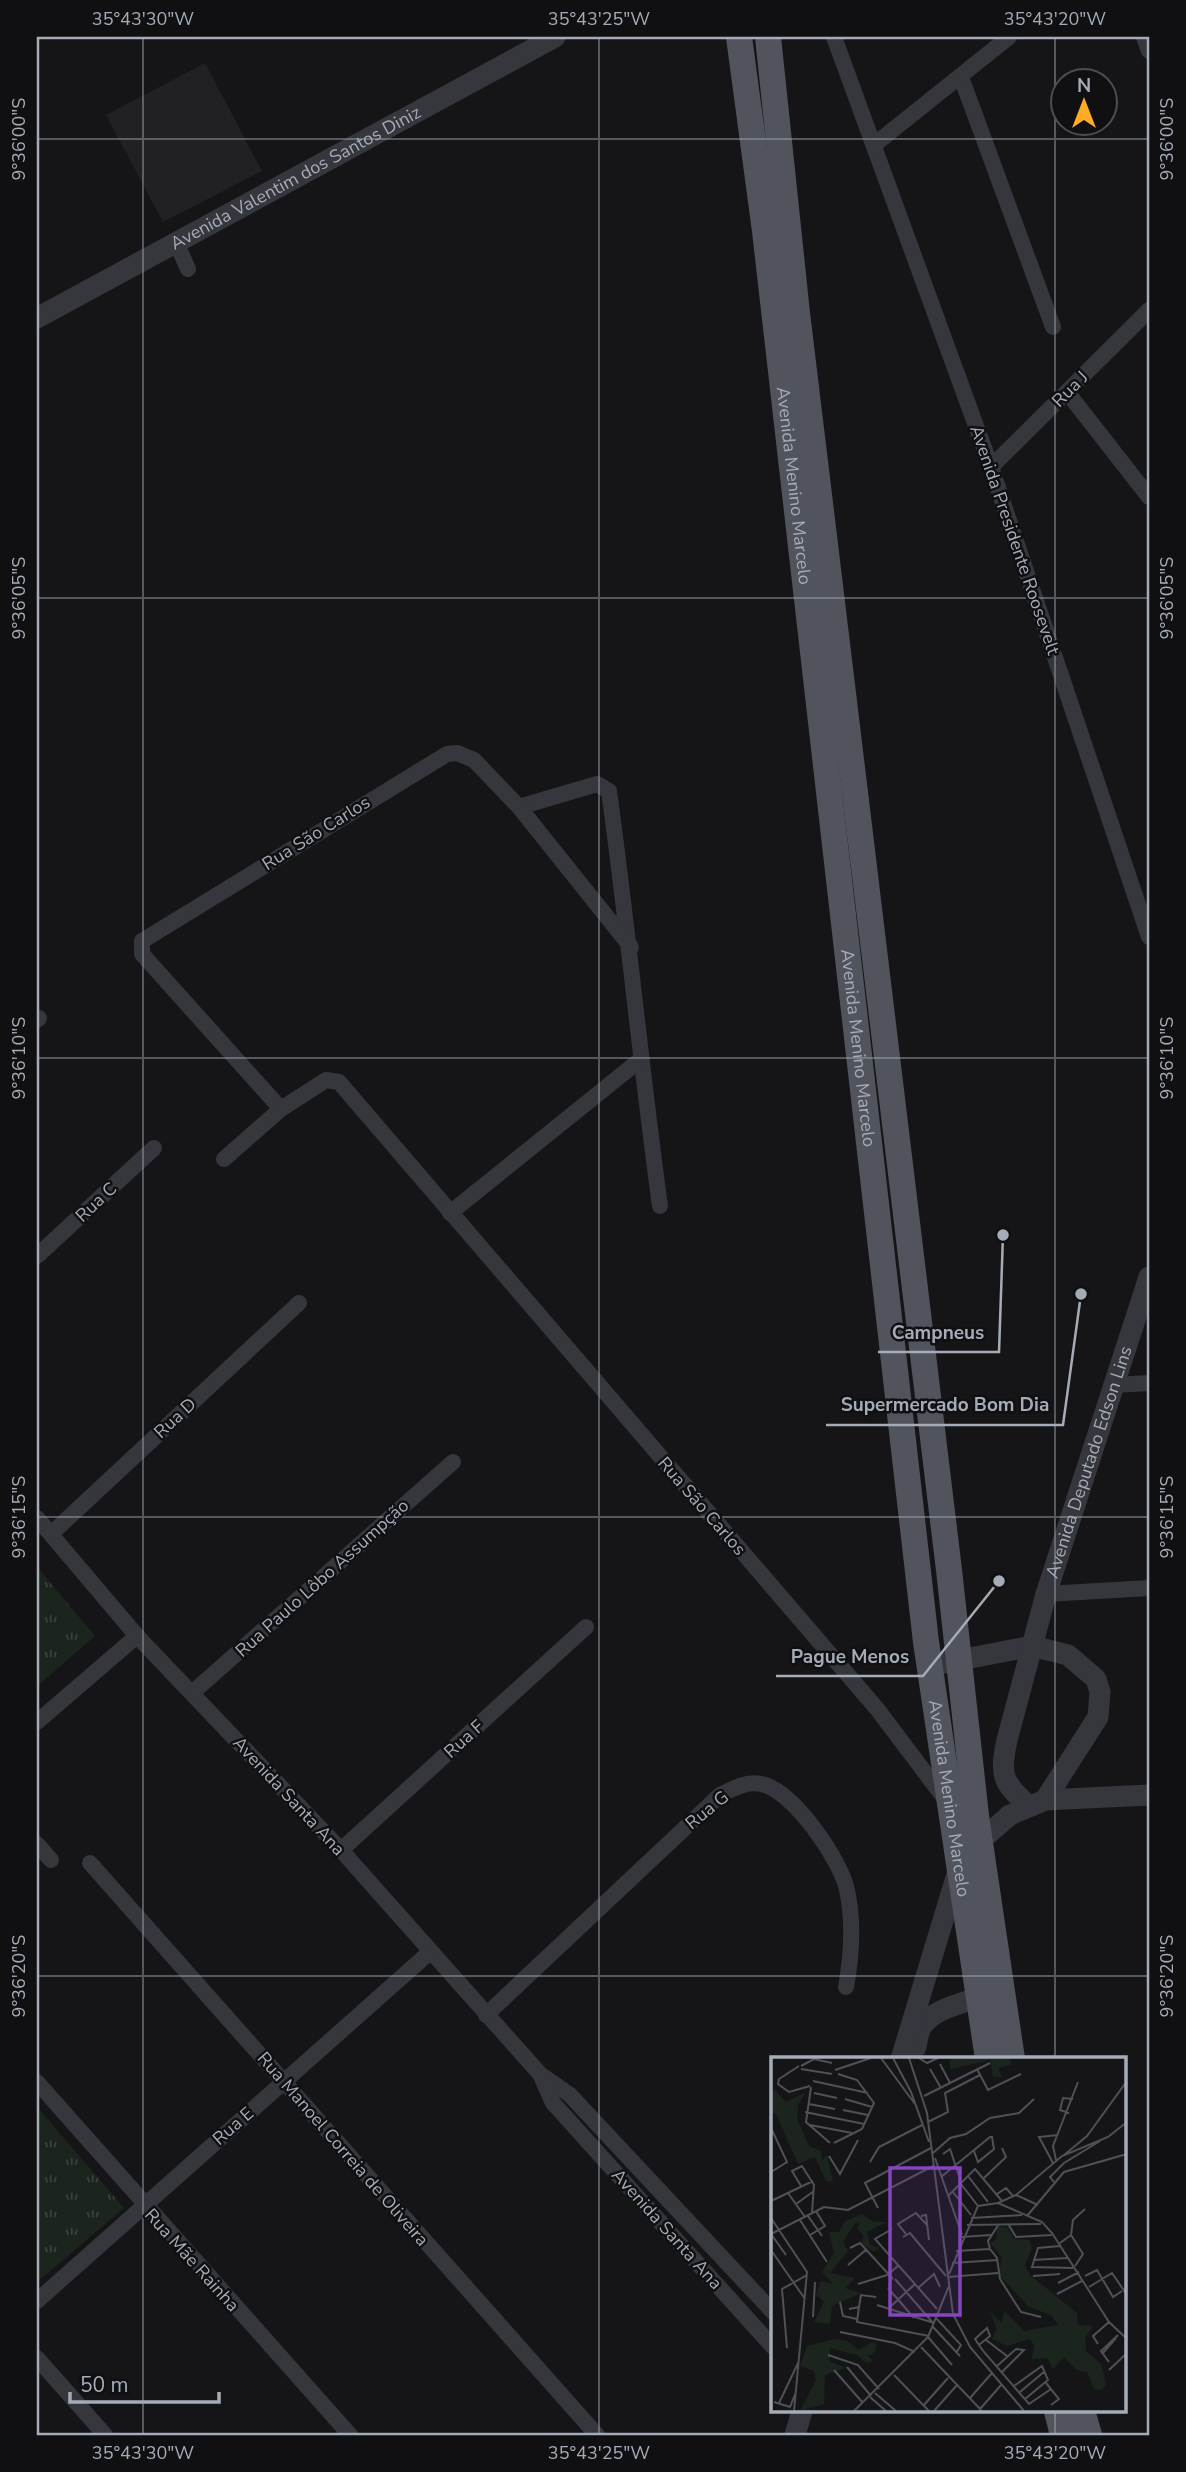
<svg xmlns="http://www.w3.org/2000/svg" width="1186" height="2472" font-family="'Nunito Sans',sans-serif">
	<defs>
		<pattern id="grass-tufts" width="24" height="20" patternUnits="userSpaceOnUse" patternTransform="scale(1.75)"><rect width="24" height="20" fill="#1c251d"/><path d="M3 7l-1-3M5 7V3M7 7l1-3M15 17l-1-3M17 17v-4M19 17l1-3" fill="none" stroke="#3a423c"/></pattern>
	</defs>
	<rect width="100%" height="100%" fill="#151517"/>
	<!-- built -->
	<polygon fill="#212124" points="205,63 262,171 163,222 106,115"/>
	<!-- grass -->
	<g fill="url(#grass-tufts)">
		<polygon points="37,1567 95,1636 37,1686"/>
		<polygon points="37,2107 124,2208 37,2282"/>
	</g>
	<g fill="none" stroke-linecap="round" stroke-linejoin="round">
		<!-- minor -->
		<g stroke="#35373c" stroke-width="16">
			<polyline points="834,37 991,467 1149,937"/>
			<polyline points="1144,37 1149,51"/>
			<polyline points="961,77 1053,327"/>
			<polyline points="874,145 1009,37"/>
			<polyline points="176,242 188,269"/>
			<polyline points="1067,392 1149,497"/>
			<polyline points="991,467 1149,310"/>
			<path d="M519 807 597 784 609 791C628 929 641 1068 660 1206"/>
			<polyline points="37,1020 39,1018"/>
			<polyline points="281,1109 142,954 142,941 447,754 457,753 474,760 519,807 631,947"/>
			<polyline points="224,1159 281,1109 326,1080 339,1082 878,1710 945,1799"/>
			<polyline points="450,1213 640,1060"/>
			<polyline points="37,1256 154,1148"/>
			<polyline points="1114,1385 1149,1383"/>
			<polyline points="37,1518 137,1636 341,1850 540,2074 570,2095 773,2312"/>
			<polyline points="51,1534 299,1303"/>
			<polyline points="1046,1594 1149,1588"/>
			<polyline points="192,1693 453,1462"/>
			<polyline points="37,1722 137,1636"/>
			<polyline points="37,1844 51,1860"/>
			<polyline points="341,1850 586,1627"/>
			<polyline points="90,1863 597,2435"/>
			<path d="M486 2015 720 1795C733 1789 746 1781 761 1784 792 1789 841 1860 847 1890 854 1923 852 1954 846 1987"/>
			<polyline points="541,2076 553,2103 773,2347"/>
			<polyline points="37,2082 350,2435"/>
			<polyline points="37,2301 430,1952"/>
			<polyline points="37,2358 105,2435"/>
		</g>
		<!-- tertiary -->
		<g stroke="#35373c" stroke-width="21">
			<path id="s1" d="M37 318 555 37"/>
			<polyline points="929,1666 1032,1646 1068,1655 1096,1679 1100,1692 1098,1717 1045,1800"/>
			<path id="s2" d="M1028 1805C1001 1782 1000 1773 1007 1740L1046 1594 1149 1277"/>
			<polyline points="981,1840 1010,1815 1045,1800 1149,1795"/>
			<path d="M916 2047C917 2041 919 2030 922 2026 938 2004 971 2004 991 1991"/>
			<polyline points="901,2059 958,1871"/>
			<polyline points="795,2435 802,2411"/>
		</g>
		<!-- primary -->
		<g stroke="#51545c" stroke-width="26">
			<path id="s3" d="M739 37 765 231 926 1642 988 2059"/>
			<polyline points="768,37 797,313 949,1570 976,1816 1012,2059"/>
			<polyline points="1057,2411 1063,2435"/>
			<polyline points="1082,2411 1089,2435"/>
		</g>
	</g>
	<!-- ticks -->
	<path fill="none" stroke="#a5acb8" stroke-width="2" stroke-opacity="0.45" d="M143 37V2435M599 37V2435M1055 37V2059M37 139H1149M37 598H1149M37 1058H1149M37 1517H1149M37 1976H1149M1055 2411V2435"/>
	<g text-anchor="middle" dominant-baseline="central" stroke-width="5" stroke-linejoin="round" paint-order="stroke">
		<!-- street labels -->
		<g font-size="18" fill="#a5acb8" stroke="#101012">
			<text stroke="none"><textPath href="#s1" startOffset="294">Avenida Valentim dos Santos Diniz</textPath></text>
			<text transform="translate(1070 389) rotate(-45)">Rua J</text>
			<text stroke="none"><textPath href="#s3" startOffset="452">Avenida Menino Marcelo</textPath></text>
			<text transform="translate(1015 540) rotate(71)">Avenida Presidente Roosevelt</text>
			<text transform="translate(316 833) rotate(-32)">Rua São Carlos</text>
			<text stroke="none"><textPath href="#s3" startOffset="1018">Avenida Menino Marcelo</textPath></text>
			<text transform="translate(96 1202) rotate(-43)">Rua C</text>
			<text transform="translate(175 1418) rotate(-43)">Rua D</text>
			<text stroke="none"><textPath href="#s2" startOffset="364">Avenida Deputado Edson Lins</textPath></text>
			<text transform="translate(702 1506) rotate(49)">Rua São Carlos</text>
			<text transform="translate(322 1578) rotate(-42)">Rua Paulo Lôbo Assumpção</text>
			<text transform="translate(464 1739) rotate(-42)">Rua F</text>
			<text transform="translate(289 1796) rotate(47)">Avenida Santa Ana</text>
			<text stroke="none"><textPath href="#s3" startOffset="1774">Avenida Menino Marcelo</textPath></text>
			<text transform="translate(707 1810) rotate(-39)">Rua G</text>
			<text transform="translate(233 2126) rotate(-41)">Rua E</text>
			<text transform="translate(343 2149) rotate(49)">Rua Manoel Correia de Oliveira</text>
			<text transform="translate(667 2229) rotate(48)">Avenida Santa Ana</text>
			<text transform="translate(192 2260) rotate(48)">Rua Mãe Rainha</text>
		</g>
	</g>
	<!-- overview -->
	<g transform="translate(771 2057)">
		<rect width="355" height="355" fill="#151517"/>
		<path d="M183 1H239L240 8 227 11 231 20H222L219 3 180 12 178 4ZM4 33 15 45 35 35 27 48 26 62 38 89 50 94 51 103 56 98 62 125 55 124 44 100 27 107 5 57 0 56V34ZM91 157 103 165H116L96 175 99 188 108 191 103 195 91 187 92 178 86 171 89 165 84 166 72 185 77 194 59 216 84 221 74 231 90 236 61 249 59 267 43 265 53 245 45 238 50 224 62 227 51 215 63 196 58 175H68L74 164ZM227 169 236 171 243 182 258 183 261 191 254 208 259 218 306 256 307 268 322 269 314 281 315 294 331 308 335 328 330 333 323 332 316 315 306 313 293 300 282 312 276 301 261 302 263 288 259 282 236 289 221 282 226 272 219 255 231 266 233 254 253 274 287 268 280 258 258 250 228 218 231 200 219 186 225 183ZM64 282 76 284 88 293 101 285 106 287 102 298H96L102 304 95 306 86 298 59 291 58 304 75 311 54 318 53 347 29 354 45 323 43 314 29 309 36 289Z" fill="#1c251d"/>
		<path fill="none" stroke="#4f5157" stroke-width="2" d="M110 1 144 47M122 1 140 35 158 85M138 1 156 56 182 257 199 290 253 354M148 1 156 6 167 1M169 7 179 26M28 9 8 22 7 27 18 35 39 29M30 9 43 2 61 6M30 12 61 17M159 12 170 31M206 12 217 33 250 17M64 13 100 1M42 24 97 36M40 30 35 65 59 86M43 36 66 41M153 39 219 6M74 42 101 50M38 47 64 52M72 53 97 58M34 55 93 67M298 56 289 53 292 41 302 42M157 65 177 55 174 36 209 18M39 68 81 76M0 71 16 105 0 115M63 86 91 72 103 46 86 23 67 17M162 96 179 81 195 77 219 61 248 56 263 42M172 97 179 92 189 122M293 98 316 79 356 24M58 99 69 117 87 83M164 101 191 178M285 103 282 89 307 25M99 105 108 90 151 68M282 106 268 80 287 78M197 119 217 145M170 120 219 80H221L223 92 207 105 203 94M213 121 235 100 231 91M283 125 279 120 293 106 329 84M190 127 207 149M30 129 21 114 31 109 43 128 41 156M182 135 200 158M17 136 34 160M226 137 235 131 242 139M245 138 267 148M177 139 204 112 231 144M0 144 42 124M227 146 245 138 291 99 337 80 356 65M25 147 43 134M107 151 94 126 160 91M37 159 51 179M150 159 155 158 158 183M256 159 293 115 356 97M0 161 36 215 23 354M200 161 251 158M29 163 56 205M237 167 245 180 281 178M196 168 270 167M121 172 104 182 166 252M0 177 53 150 77 153 164 108M0 177 15 198M135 177 127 167 145 156 156 168M39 178 54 169 45 154M300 178 312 197 304 209M132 180 139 176 175 219M190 180 220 178M289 186 300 178 302 163 314 152M289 189 267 191 261 210 302 211M79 191 89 186 122 222M219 192 226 201 229 222 250 255 270 260M219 192 217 184 228 167M0 193 34 242M185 194 219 192M262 203 296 201M181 206 227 203M77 208 96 192M178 217 207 149 227 146 271 165 281 176 338 265 356 282M262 219 289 217M314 219 326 213 342 240 351 234M177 220 227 216M124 222 162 266M287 226 308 215M87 227 116 218 127 209M318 230 341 216 356 238M117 231 143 261M147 231 163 217 169 230M286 237 311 224M69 245 72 259 86 262M106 248 163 266M88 250 90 238 105 240M118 251 144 227M78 252 88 250 86 265 158 279M42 260 44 225M165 261 190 288 185 296M162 270 189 299M69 275 124 286 144 295M157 280 181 308M215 283 236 299M327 287 322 279 338 265M208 288 219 279 216 271 204 282 208 288 213 295 258 347 280 332M150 290 211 354M16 291 11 232 36 218M331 297 345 281M57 298 87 308 108 332M338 305 330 294 347 278M226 309 245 292 253 293 231 315M76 310 100 339M63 313 92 346M338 313 356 296M123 318 158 354M275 326 288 342 280 348M243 329 271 309 277 323 254 342M249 335 274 314M104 336 125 354M99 340 115 354M199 341 221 316M3 345 19 350 25 335M8 346 28 304M152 349 177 321M209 352 231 327M83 354 157 280 178 229M163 354 186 328"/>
		<path fill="#8346be" fill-opacity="0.15" stroke="#8346be" stroke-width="3.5" d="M119 111H189V258H119Z"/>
		<rect width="355" height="355" fill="none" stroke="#a5acb8" stroke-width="3.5"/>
	</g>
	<!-- callouts -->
	<path fill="none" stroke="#a5acb8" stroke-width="2.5" d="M1003 1235L999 1352H878M1081 1294L1063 1425H826M999 1581L923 1676H776"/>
	<g fill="#a5acb8" stroke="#101012" stroke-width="2.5">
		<circle cx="1003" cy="1235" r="7"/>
		<circle cx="1081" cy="1294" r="7"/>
		<circle cx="999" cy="1581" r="7"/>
	</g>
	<g font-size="19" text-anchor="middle" font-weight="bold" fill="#a5acb8" stroke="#101012" stroke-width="5" stroke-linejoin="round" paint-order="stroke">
		<text x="938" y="1339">Campneus</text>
		<text x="945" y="1411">Supermercado Bom Dia</text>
		<text x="850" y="1663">Pague Menos</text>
	</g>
	<!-- border -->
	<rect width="1186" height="2472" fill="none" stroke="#101012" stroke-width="77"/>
	<!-- north arrow -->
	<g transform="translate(1084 102)"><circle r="33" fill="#101012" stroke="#4c4e54" stroke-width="2"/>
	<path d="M0-5L12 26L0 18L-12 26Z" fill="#ffab25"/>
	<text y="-10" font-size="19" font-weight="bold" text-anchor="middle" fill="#a5acb8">N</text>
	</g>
	<!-- scale -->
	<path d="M70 2392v10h149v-10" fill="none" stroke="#a5acb8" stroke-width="3.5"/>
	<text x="80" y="2392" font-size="21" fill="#a5acb8" stroke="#101012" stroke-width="5" paint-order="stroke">50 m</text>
	<rect x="38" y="38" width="1110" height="2396" fill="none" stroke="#a5acb8" stroke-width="2.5"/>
	<g font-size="18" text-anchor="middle" fill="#a5acb8">
		<text x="143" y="25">35°43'30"W</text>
		<text x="599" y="25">35°43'25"W</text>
		<text x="1055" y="25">35°43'20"W</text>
		<text transform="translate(19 139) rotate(-90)" y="6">9°36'00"S</text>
		<text transform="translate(1167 139) rotate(-90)" y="6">9°36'00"S</text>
		<text transform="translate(19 598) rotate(-90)" y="6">9°36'05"S</text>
		<text transform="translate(1167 598) rotate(-90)" y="6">9°36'05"S</text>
		<text transform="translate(19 1058) rotate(-90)" y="6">9°36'10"S</text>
		<text transform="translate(1167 1058) rotate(-90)" y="6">9°36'10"S</text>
		<text transform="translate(19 1517) rotate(-90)" y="6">9°36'15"S</text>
		<text transform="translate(1167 1517) rotate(-90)" y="6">9°36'15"S</text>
		<text transform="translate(19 1976) rotate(-90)" y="6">9°36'20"S</text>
		<text transform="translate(1167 1976) rotate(-90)" y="6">9°36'20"S</text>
		<text x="143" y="2459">35°43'30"W</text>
		<text x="599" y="2459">35°43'25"W</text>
		<text x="1055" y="2459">35°43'20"W</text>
	</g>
</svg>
